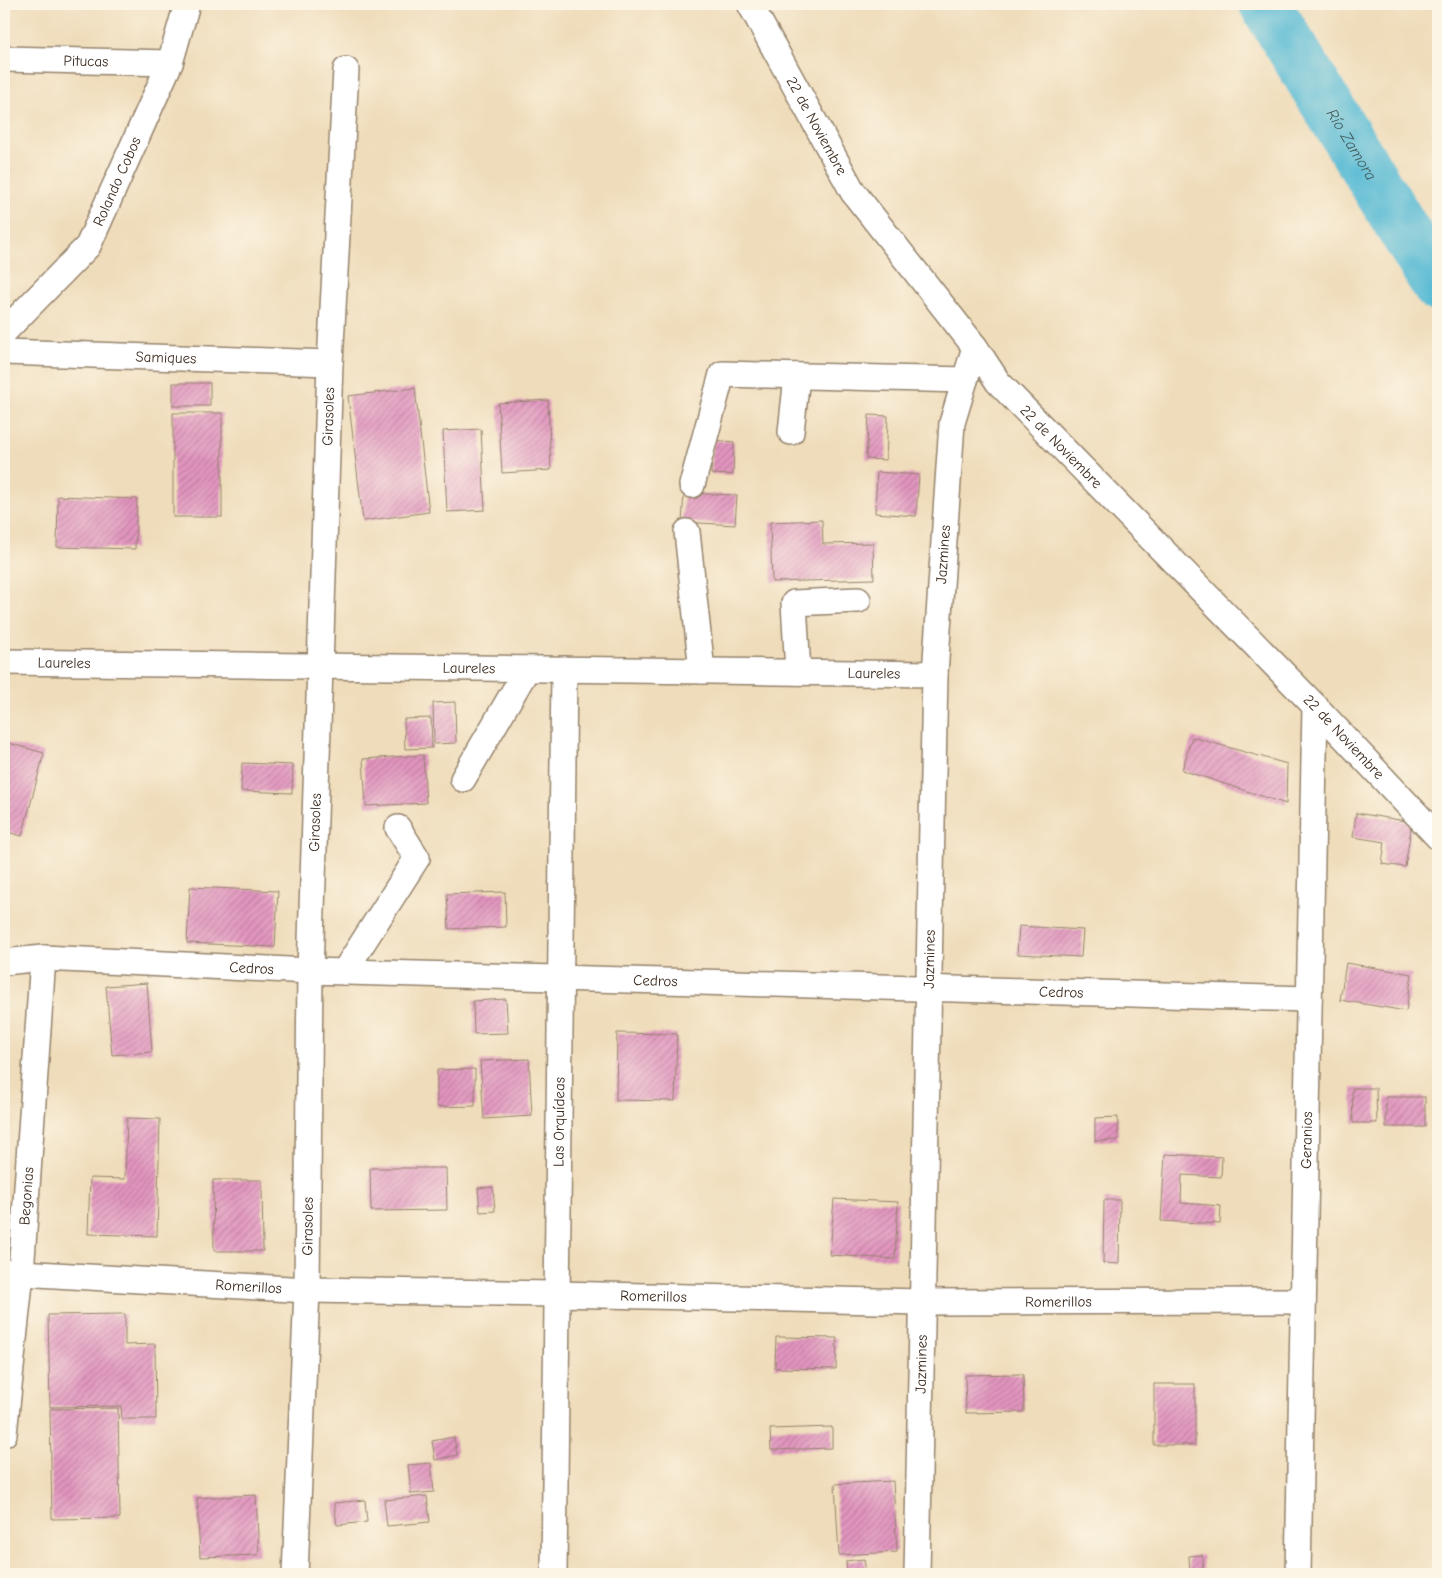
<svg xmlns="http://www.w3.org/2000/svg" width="1442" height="1578" font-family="'Comic Neue',sans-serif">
	<defs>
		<pattern id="building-hatch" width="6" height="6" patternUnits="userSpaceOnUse" patternTransform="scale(1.25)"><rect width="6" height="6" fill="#e295bf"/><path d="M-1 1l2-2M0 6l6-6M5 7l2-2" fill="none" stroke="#b87a9b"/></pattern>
	</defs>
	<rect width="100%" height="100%" fill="#fcf5e5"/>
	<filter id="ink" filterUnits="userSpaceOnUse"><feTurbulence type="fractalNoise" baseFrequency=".02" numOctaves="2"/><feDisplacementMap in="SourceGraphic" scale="10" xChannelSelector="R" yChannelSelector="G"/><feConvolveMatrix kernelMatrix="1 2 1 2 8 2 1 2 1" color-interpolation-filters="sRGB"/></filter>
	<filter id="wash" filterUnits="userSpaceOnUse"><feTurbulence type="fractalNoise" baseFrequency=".0096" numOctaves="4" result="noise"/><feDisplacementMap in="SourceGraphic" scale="20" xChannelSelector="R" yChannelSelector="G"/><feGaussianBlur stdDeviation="1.12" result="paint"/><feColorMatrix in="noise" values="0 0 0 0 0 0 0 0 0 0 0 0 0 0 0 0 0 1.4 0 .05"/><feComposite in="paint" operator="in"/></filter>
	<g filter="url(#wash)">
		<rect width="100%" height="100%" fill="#efdcba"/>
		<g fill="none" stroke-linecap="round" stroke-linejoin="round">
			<!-- river -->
			<path stroke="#56bad4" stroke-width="52" id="s1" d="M1265 4 1438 286"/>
		</g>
		<g id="blocks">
			<!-- building -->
			<g fill="url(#building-hatch)">
				<rect x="173" y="383" width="37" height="23"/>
				<polygon points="415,388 429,512 363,521 348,396"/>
				<polygon points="548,400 551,470 502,473 498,403"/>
				<rect x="173" y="413" width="49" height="104"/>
				<polygon points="869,415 888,416 886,460 866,459"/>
				<polygon points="481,429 485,510 447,512 443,431"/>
				<polygon points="713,440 734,442 733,475 711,474"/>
				<polygon points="877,472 919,475 916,516 875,513"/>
				<polygon points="684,493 737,495 735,525 682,522"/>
				<polygon points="58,496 137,499 135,549 57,547"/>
				<polygon points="822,520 823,544 873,543 874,579 772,582 770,522"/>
				<polygon points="455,702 456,743 434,744 433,703"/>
				<polygon points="431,718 432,748 405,749 404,719"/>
				<polygon points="1192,737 1287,764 1286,804 1182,770"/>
				<polygon points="5,742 44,753 22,836 4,831"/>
				<polygon points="423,755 426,803 366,806 363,759"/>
				<polygon points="242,763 293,765 292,793 241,791"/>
				<polygon points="1356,813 1412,822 1405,867 1382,864 1385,842 1353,837"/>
				<polygon points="190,887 278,891 275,947 187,943"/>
				<polygon points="505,892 506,927 449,929 447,894"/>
				<polygon points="1019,926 1083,930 1081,957 1017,954"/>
				<polygon points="1346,963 1412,974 1406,1011 1340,1000"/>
				<polygon points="147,983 152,1052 112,1055 106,986"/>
				<polygon points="506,999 508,1033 474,1034 473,1001"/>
				<polygon points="617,1033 677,1034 675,1101 616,1100"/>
				<polygon points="529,1059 532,1116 484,1119 480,1061"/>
				<polygon points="475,1069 475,1106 437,1107 437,1070"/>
				<polygon points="1352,1088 1376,1088 1377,1123 1353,1123"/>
				<rect x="1386" y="1097" width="39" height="30"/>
				<polygon points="1118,1117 1118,1140 1095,1141 1095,1118"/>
				<polygon points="127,1118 160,1119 157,1236 88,1234 90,1178 125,1179"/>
				<polygon points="1165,1154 1222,1157 1221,1177 1182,1175 1181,1203 1221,1206 1220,1224 1161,1221"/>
				<polygon points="370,1168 446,1168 447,1210 371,1211"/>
				<polygon points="213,1180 262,1180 263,1251 214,1251"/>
				<polygon points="493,1187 495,1211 480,1212 478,1188"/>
				<polygon points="834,1199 898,1202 895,1259 830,1255"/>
				<polygon points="1104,1200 1120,1200 1119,1264 1103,1263"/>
				<polygon points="125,1314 125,1345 155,1344 156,1419 122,1419 121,1406 50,1407 48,1315"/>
				<polygon points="776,1337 837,1338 836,1369 775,1368"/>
				<polygon points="1023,1374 1024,1412 966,1413 965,1375"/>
				<rect x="1154" y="1384" width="41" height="61"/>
				<polygon points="118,1408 120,1518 52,1519 50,1409"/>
				<polygon points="832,1427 832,1448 771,1450 770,1429"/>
				<polygon points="454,1437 457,1455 435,1460 432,1441"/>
				<polygon points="431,1463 434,1492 411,1494 408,1465"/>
				<polygon points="893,1481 897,1552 839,1555 835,1484"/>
				<polygon points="256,1495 259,1555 200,1557 197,1498"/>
				<polygon points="427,1496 430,1522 387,1526 384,1500"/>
				<polygon points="365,1500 367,1522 337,1525 334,1503"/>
				<polygon points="1202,1555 1204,1574 1190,1574 1189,1556"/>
				<polygon points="864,1559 866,1572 847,1573 846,1561"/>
			</g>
		</g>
	</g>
	<g filter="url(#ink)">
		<use href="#blocks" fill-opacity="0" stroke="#95836c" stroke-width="1"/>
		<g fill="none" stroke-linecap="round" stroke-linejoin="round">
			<defs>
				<g id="street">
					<path id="s2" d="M750 4 853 192 975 347 998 382 1315 706 1438 837"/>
					<path id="s3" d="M4 59 170 63"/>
					<path id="s4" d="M4 332 88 246 170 63 187 4"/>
					<path id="s5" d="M4 352 330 363"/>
					<polyline points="791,432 797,376"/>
					<polyline points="692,485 722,374 965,380"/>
					<polyline points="687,532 702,671"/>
					<path id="s6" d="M4 662 935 674"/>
					<polyline points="798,672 794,603 858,600"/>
					<polyline points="463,779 527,669"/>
					<path id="s7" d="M4 962 43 958 310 971 1309 999"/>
					<polyline points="344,972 417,858 398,828"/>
					<path id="s8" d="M4 1272 307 1290 556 1294 922 1302 1303 1301"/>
					<path id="s9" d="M4 1434 21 1273 43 958"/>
					<path id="s10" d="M295 1574 307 1290 310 971 330 363 346 70"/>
					<path id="s11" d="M554 1574 564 669"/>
					<path id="s12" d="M917 1574 935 674 952 423 975 347"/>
					<path id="s13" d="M1298 1574 1315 706"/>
				</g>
			</defs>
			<!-- street casing -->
			<use href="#street" stroke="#95836c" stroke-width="28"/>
			<!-- street -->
			<use href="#street" stroke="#fff" stroke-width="25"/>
		</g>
	</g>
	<g text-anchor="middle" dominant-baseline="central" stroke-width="4" stroke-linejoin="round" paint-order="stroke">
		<!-- street labels -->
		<g font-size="15" fill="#3b2a1e" stroke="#fcf5e5">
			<text stroke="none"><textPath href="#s3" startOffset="82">Pitucas</textPath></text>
			<text stroke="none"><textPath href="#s2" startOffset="139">22 de Noviembre</textPath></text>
			<text stroke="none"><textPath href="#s4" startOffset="191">Rolando Cobos</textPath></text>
			<text stroke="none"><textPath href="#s5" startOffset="162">Samiques</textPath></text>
			<text stroke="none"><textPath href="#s10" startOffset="1158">Girasoles</textPath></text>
			<text stroke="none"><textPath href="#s2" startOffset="544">22 de Noviembre</textPath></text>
			<text stroke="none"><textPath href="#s12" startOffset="1020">Jazmines</textPath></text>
			<text stroke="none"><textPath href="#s6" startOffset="60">Laureles</textPath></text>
			<text stroke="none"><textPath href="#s6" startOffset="465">Laureles</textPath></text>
			<text stroke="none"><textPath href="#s6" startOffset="870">Laureles</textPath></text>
			<text stroke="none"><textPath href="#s2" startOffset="949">22 de Noviembre</textPath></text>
			<text stroke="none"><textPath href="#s10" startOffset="752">Girasoles</textPath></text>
			<text stroke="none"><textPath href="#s12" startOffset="615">Jazmines</textPath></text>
			<text stroke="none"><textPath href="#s7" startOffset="248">Cedros</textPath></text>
			<text stroke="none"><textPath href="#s7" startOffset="652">Cedros</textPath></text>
			<text stroke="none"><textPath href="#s7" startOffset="1058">Cedros</textPath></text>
			<text stroke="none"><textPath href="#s11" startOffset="452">Las Orquídeas</textPath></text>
			<text stroke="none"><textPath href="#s13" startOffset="434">Geranios</textPath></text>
			<text stroke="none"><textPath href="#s9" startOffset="239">Begonias</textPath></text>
			<text stroke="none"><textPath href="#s10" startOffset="348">Girasoles</textPath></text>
			<text stroke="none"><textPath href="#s8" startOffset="245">Romerillos</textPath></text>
			<text stroke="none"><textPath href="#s8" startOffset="650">Romerillos</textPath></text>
			<text stroke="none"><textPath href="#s8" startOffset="1055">Romerillos</textPath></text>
			<text stroke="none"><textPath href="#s12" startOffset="210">Jazmines</textPath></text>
		</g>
		<!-- water labels -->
		<g font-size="16" font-style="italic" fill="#445c5e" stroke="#fcf5e5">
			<text stroke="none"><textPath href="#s1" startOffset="165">Río Zamora</textPath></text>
		</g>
	</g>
	<!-- margin -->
	<rect width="1442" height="1578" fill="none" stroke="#fcf5e5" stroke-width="20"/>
</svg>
